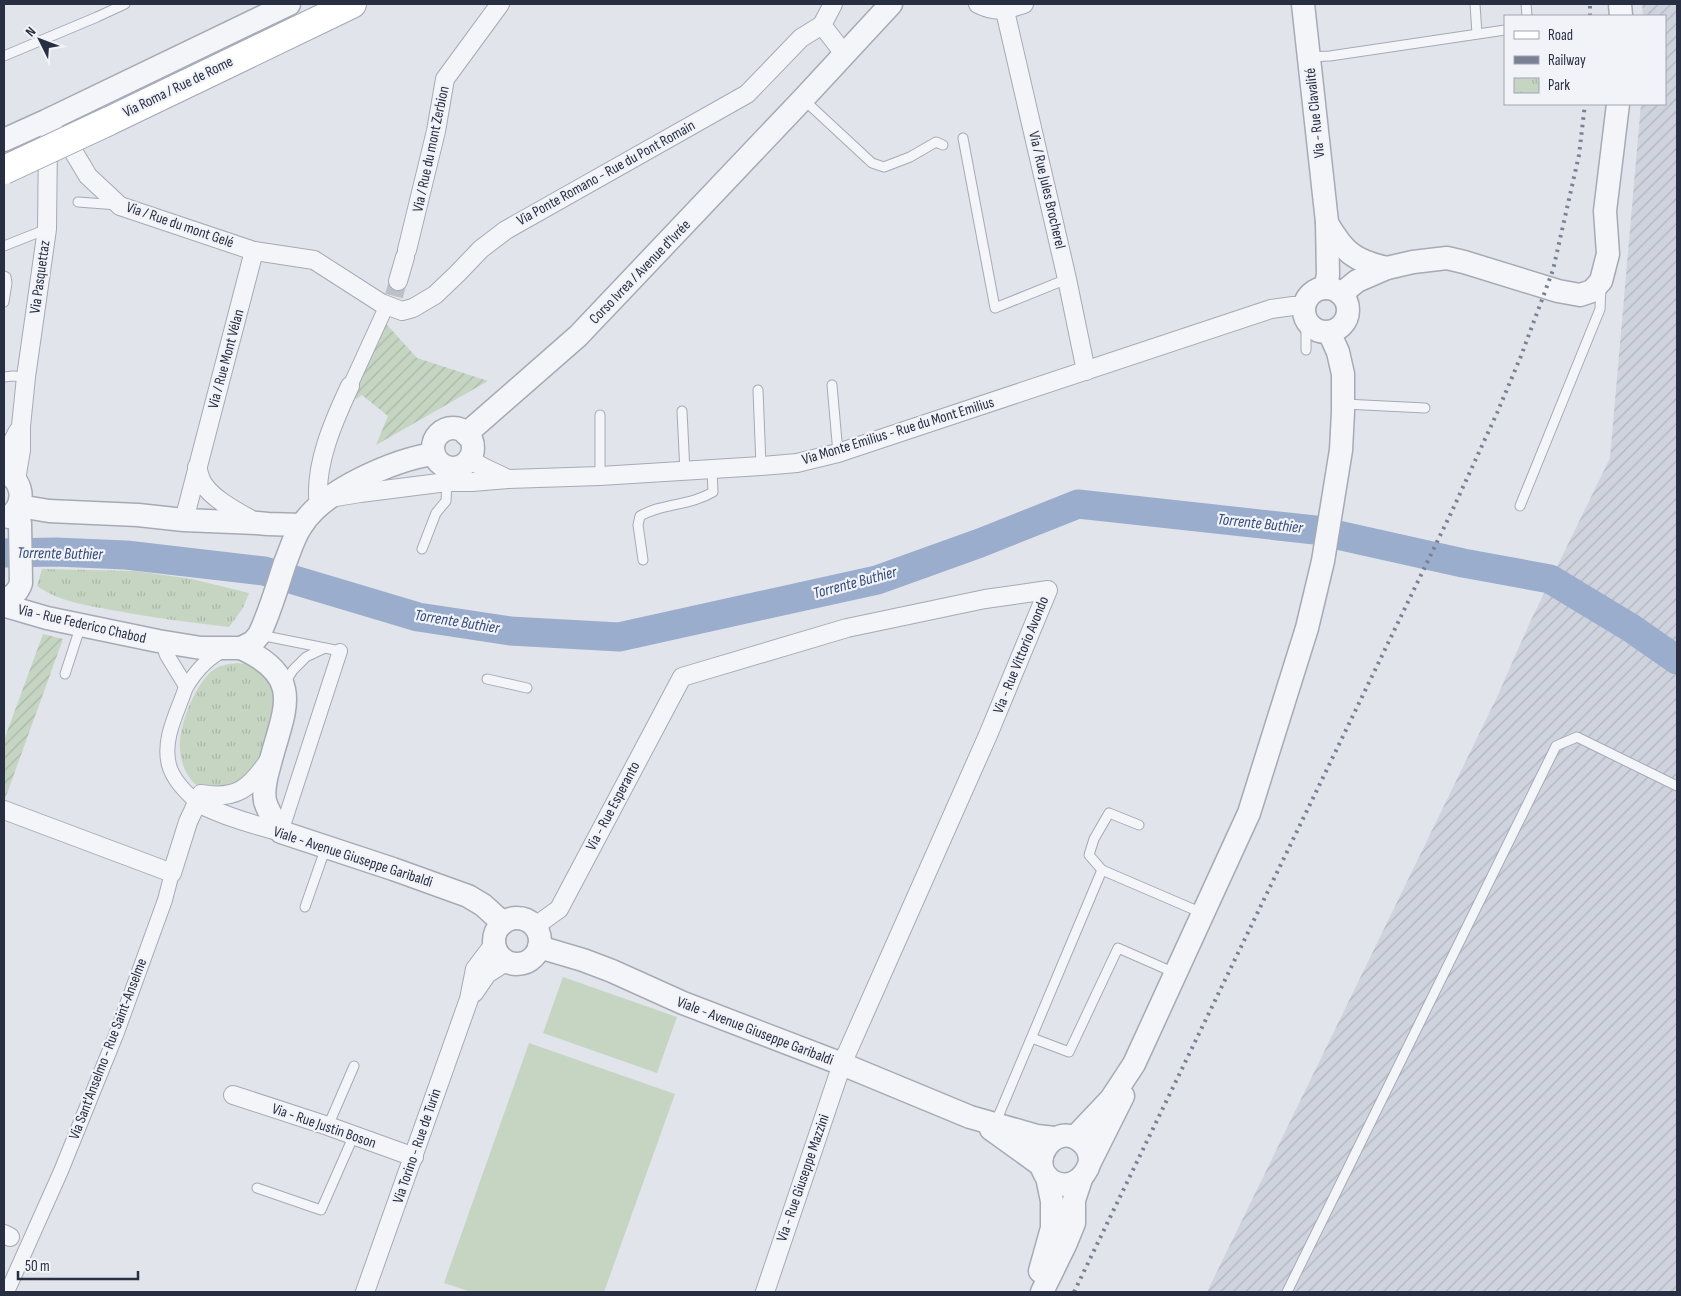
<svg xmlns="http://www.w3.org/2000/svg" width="1681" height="1296" font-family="'Sofia Sans Condensed',sans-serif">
	<defs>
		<pattern id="industrial-furrows" width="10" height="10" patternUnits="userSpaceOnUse" patternTransform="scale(1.25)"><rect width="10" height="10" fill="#cfd3dd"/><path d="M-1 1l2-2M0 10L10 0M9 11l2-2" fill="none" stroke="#b2b5bf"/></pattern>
		<pattern id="park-tufts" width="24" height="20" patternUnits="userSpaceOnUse" patternTransform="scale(1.25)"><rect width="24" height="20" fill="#c5d5c2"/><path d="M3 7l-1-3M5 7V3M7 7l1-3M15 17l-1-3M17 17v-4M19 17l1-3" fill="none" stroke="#a9b7a8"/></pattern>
		<pattern id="garden-furrows" width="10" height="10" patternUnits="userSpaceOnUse" patternTransform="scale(1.25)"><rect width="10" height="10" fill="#c5d5c2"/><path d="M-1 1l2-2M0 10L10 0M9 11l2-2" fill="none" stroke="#a9b7a8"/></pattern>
	</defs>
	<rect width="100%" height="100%" fill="#e1e4ea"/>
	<!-- industrial -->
	<polygon fill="url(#industrial-furrows)" points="1642,4 1677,4 1677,1292 1207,1292 1497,697 1531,620 1610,458 1641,104 1665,104 1665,16 1643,16"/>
	<!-- park -->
	<g fill="url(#park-tufts)">
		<path d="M42 569 136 571 192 579 249 593 243 608 229 627C188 622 147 617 106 609 80 604 59 601 37 586Z"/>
		<path d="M237 663 245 664 265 674 277 697 271 729 256 767 231 789C222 789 208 791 200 787 193 784 188 776 185 770 181 760 179 750 180 740 182 719 196 684 212 671 219 665 228 664 237 663Z"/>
	</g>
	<!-- garden -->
	<g fill="url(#garden-furrows)">
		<polygon points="379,316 417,358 488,381 376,445 388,416 362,395 356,399 342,391"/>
		<polygon points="43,634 63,639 5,799 4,798 4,740"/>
	</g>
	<!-- pitch -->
	<g fill="#c5d5c2">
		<polygon points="563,977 677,1017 657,1073 543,1033"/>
		<polygon points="529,1043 675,1094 604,1292 471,1292 444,1283"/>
	</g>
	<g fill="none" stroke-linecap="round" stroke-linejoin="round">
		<!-- river -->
		<polyline stroke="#9badcc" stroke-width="29" points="4,553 56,552 126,555 264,571 418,617 510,631 619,637 877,580 980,543 1078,504 1315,530 1463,563 1550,579 1631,628 1677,660"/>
		<!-- minor-tunnel -->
		<polyline stroke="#bcc0c9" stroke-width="18" stroke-dasharray="18 9" stroke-linecap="butt" points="394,296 398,281"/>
		<defs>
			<g id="service">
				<polyline points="1475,4 1477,34"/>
				<polyline points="1526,4 1527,16"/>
				<polyline points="4,56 97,17 125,4"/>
				<polyline points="1309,57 1330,56 1505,30"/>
				<polyline points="803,99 872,163 884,167 910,157 936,142 943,145"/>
				<polyline points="963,138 995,308 1067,279"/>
				<polyline points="78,202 118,205"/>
				<polyline points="4,246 47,229"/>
				<polyline points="4,276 6,277 7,283 4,302"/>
				<polyline points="1306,350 1306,332 1310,326"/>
				<polyline points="4,377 13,376 26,377"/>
				<polyline points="832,385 838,453"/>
				<polyline points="758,390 761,466"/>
				<polyline points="1344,404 1425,408"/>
				<polyline points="682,411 685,472"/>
				<polyline points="600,415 600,476"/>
				<polyline points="1520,506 1600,309 1601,287"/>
				<polyline points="422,549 436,513 446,501 447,482"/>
				<path d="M643 560 638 525 640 516C662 503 690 506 713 492L712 470"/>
				<polyline points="260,635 340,651"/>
				<polyline points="65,674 81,625"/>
				<polyline points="487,679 527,688"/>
				<polyline points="285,683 293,670 306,657 325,648"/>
				<polyline points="1102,870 1089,855 1094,839 1109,813 1139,825"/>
				<polyline points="305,907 326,847"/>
				<polyline points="1032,1038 1069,1052 1118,948 1175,973"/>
				<polyline points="995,1124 1102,870 1202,913"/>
				<polyline points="328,1126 354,1066"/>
				<polyline points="257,1188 321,1210 354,1135"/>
				<polyline points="1287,1292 1556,746 1577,737 1677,786"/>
			</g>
			<g id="pedestrian">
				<polyline points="350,386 387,305"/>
				<polyline points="158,641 164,646 167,655 186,686"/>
				<path d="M196 802C185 791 173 780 169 765 163 742 174 719 182 698 184 693 185 688 188 684 197 670 209 657 224 650"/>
				<polyline points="281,832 340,651"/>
				<polyline points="7,1292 61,1171 116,1035 165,900 172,873"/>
			</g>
			<g id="minor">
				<path d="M978 4C996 13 1006 10 1024 4"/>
				<polyline points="1005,11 1067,279 1086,371"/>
				<polyline points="822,25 845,55"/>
				<polyline points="822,25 833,4"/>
				<polyline points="50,129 67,141 88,176 120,206 254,251 314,260 381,303 402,311 413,308 435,295 457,274 481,249 506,230 747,94 801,38 822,25"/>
				<polyline points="407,250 436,131 445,79 500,4"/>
				<polyline points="398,281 405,257"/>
				<polyline points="4,458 18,431"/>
				<path d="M469 459C481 467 494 472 508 479"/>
				<path d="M197 467C199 473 200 480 204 485 215 501 240 513 257 523"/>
				<polyline points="16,480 21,450 21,426 26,377 47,229 48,141"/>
				<polyline points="336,497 360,493 447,482 472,482 508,479 600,476 761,466 797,463 838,453 1271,309 1293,306 1304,306"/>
				<path d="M319 506C313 467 334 420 350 386"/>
				<polyline points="184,520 254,251"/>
				<path d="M196 802C223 816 252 824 281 832"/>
				<path d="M4 810 172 873 188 822 201 794C237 800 250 788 269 760"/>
				<polyline points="534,927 559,909 682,677 847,628 985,599 1048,590 988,735 842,1064 765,1292"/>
				<polyline points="474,993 487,974 506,962"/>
				<polyline points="233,1095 328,1126 414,1157"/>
				<polyline points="4,1234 10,1237"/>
				<polyline points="365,1292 469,999 475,969 494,944"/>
			</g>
			<g id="tertiary">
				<polyline points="1303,4 1327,222 1328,275 1325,288"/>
				<polyline points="1620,4 1621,16"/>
				<polyline points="4,140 46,121 289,4"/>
				<path d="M1327 223C1344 252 1354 261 1387 268"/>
				<circle cx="1326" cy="310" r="22"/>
				<polyline points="1341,294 1357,281 1387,268 1413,262 1447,258 1464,262 1558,291 1580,295 1592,291 1601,281 1608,254 1605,211 1618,104"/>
				<circle cx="453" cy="448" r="20"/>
				<polyline points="466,434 578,336 803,99 891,4"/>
				<path d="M4 471C23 481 27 503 9 517"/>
				<polyline points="19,506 49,511 138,515 184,520 257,523 268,524 301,525"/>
				<path d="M5 600C14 595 18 592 21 583L20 523 12 515"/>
				<path d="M6 606 47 618 158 641 201 648H241L253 642 259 635C270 612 277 587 285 563 290 551 294 536 302 525 324 490 394 460 433 454"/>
				<path d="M241 648C307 678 283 711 269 767 266 777 263 790 265 801 268 812 275 822 281 832L393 869 468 896 483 905 503 923"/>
				<circle cx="517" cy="941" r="23"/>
				<polyline points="539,947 583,960 612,971 683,1003 842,1064 970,1117 1037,1136 1054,1138"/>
				<polyline points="991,1129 1041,1165"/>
				<polyline points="1075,1137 1111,1099 1134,1064 1249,813 1307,628 1323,561 1341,450 1343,412 1343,374 1338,352 1329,332"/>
				<path d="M1090 1162C1090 1152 1087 1146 1079 1140 1053 1122 1026 1164 1052 1181 1069 1191 1085 1179 1090 1162L1123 1096"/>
				<polyline points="1040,1271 1052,1228 1052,1201 1047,1177"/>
				<polyline points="1042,1292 1065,1245 1074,1223 1074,1200 1081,1179"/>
			</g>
			<polyline id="primary" points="107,122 352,4"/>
		</defs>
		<!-- service casing -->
		<use href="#service" stroke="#a6aab5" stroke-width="11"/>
		<!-- pedestrian casing -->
		<use href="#pedestrian" stroke="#a6aab5" stroke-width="16"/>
		<!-- minor casing -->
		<use href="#minor" stroke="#a6aab5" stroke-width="20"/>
		<!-- tertiary casing -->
		<use href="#tertiary" stroke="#a6aab5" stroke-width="25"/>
		<!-- primary casing -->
		<use href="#primary" stroke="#a0a7b7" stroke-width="30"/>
		<!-- service -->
		<use href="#service" stroke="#f4f5f9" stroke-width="9"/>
		<!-- pedestrian -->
		<use href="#pedestrian" stroke="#f4f5f9" stroke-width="14"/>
		<!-- minor -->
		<use href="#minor" stroke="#f4f5f9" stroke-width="18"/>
		<!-- tertiary -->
		<use href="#tertiary" stroke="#f4f5f9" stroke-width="22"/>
		<!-- primary -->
		<use href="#primary" stroke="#fff" stroke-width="28"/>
		<!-- rail -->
		<g stroke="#7a8195" stroke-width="4" stroke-dasharray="2.5 5" stroke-linecap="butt">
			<polyline points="1590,16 1590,4"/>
			<polyline points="1074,1292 1452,511 1497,413 1521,356 1553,270 1579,155 1585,104"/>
		</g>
		<defs>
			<polyline id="primary-bridge" points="4,170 107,122"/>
		</defs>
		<!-- primary-bridge casing -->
		<use href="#primary-bridge" stroke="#a0a7b7" stroke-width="30" stroke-linecap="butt"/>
		<!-- primary-bridge -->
		<use href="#primary-bridge" stroke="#fff" stroke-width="28"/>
	</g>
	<g text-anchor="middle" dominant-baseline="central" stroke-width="4.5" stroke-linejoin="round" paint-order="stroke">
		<!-- street labels -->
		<g font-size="15" fill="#292f43" stroke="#f1f3f8">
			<text transform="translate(178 87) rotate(-26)">Via Roma / Rue de Rome</text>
			<text transform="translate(1315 113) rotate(-96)">Via - Rue Clavalité</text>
			<text transform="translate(431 149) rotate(-78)">Via / Rue du mont Zerbion</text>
			<text transform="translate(606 173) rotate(-29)">Via Ponte Romano - Rue du Pont Romain</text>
			<text transform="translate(1047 190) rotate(77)">Via / Rue Jules Brocherel</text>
			<text transform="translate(180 225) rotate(19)">Via / Rue du mont Gelé</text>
			<text transform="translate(640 272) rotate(-46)">Corso Ivrea / Avenue d'Ivrée</text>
			<text transform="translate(40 277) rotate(-82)">Via Pasquettaz</text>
			<text transform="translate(226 359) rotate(-75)">Via / Rue Mont Vélan</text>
			<text transform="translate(898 431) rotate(-17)">Via Monte Emilius - Rue du Mont Emilius</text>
			<text transform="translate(82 624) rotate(13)">Via - Rue Federico Chabod</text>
			<text transform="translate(1021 655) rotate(-68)">Via - Rue Vittorio Avondo</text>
			<text transform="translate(613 806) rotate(-62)">Via - Rue Esperanto</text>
			<text transform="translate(353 857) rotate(18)">Viale - Avenue Giuseppe Garibaldi</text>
			<text transform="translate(755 1031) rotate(21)">Viale - Avenue Giuseppe Garibaldi</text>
			<text transform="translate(108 1049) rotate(-69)">Via Sant'Anselmo - Rue Saint-Anselme</text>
			<text transform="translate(324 1126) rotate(19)">Via - Rue Justin Boson</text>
			<text transform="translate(417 1146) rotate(-71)">Via Torino - Rue de Turin</text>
			<text transform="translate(803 1178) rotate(-71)">Via - Rue Giuseppe Mazzini</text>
		</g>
		<!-- water labels -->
		<g font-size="16" font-style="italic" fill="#314979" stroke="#f1f3f8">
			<text transform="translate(1260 524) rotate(6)">Torrente Buthier</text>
			<text transform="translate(60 554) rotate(1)">Torrente Buthier</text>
			<text transform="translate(855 583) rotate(-15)">Torrente Buthier</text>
			<text transform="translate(457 622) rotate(9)">Torrente Buthier</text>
		</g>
	</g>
	<!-- border -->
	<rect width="1681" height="1296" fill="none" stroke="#292f43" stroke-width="10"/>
	<!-- legend -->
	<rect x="1504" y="15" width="162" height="90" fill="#f1f3f8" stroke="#a1a5b0"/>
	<rect x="1514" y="31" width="25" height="8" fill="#ffffff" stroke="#a1a5b0"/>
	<text x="1548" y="40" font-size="15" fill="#292f43">Road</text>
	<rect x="1514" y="56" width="25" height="8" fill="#7a8195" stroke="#a1a5b0"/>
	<text x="1548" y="65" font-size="15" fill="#292f43">Railway</text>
	<rect x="1514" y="78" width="25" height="15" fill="url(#park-tufts)" stroke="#a1a5b0"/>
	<text x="1548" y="90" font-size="15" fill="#292f43">Park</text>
	<!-- north arrow -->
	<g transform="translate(40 40) rotate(312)" stroke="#f1f3f8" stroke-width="4" paint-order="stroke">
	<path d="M0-4L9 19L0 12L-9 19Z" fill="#292f43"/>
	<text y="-8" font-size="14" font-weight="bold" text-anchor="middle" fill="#292f43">N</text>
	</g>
	<!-- scale -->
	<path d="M18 1271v8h120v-8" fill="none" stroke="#292f43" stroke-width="2.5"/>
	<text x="25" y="1271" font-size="15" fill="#292f43" stroke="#f1f3f8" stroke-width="4" paint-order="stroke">50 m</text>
</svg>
